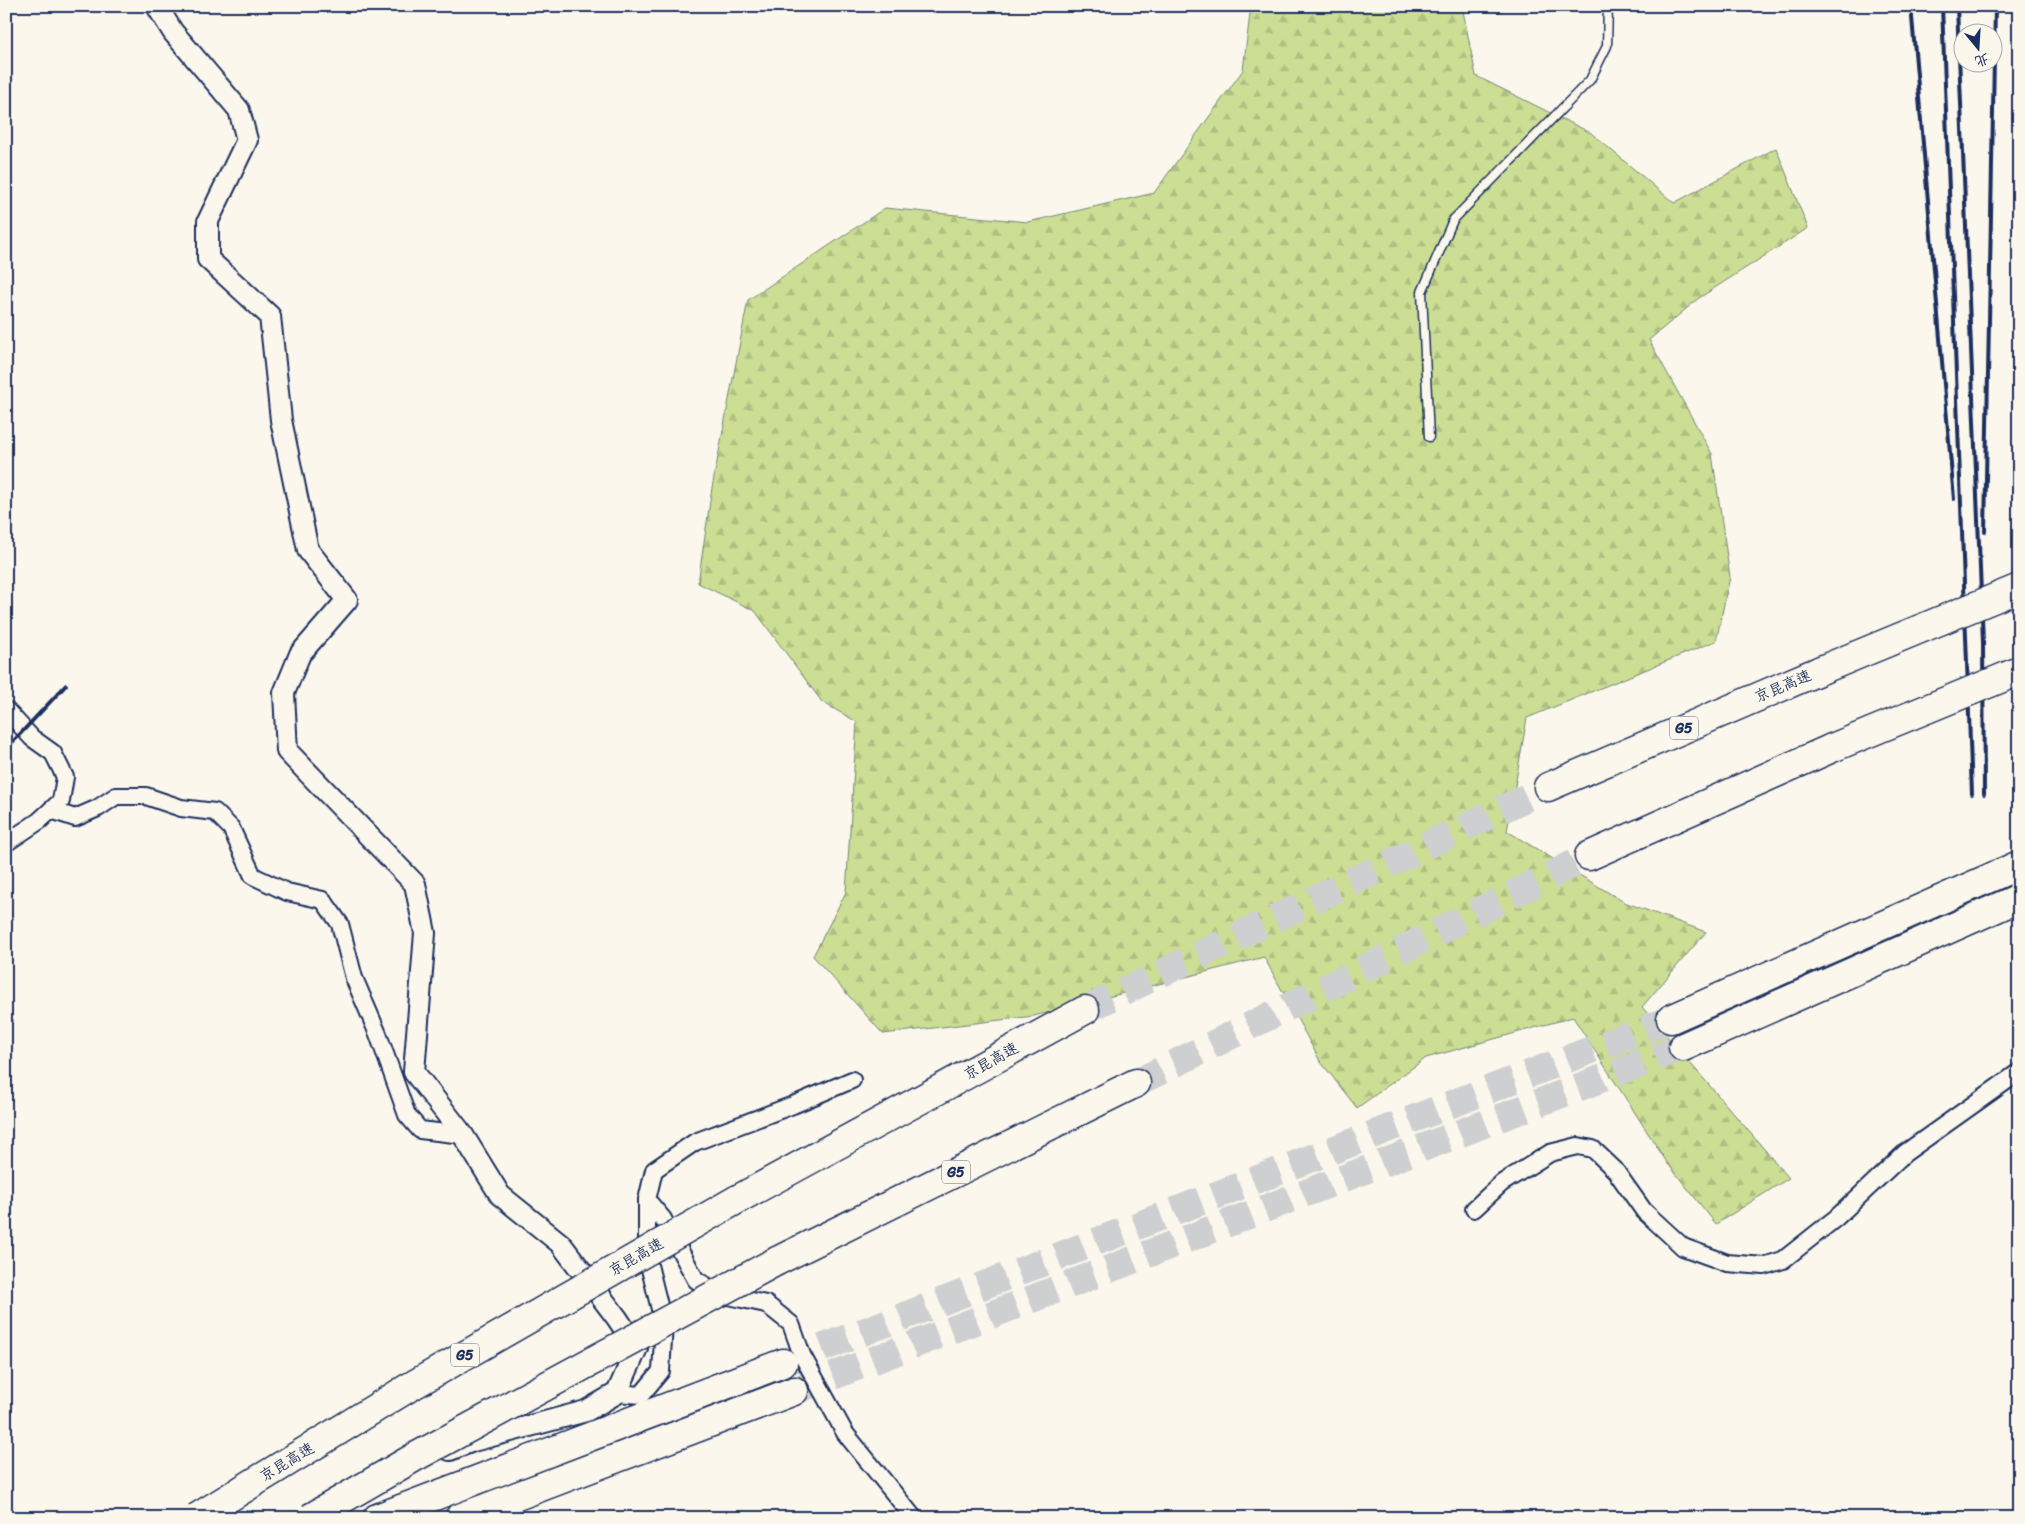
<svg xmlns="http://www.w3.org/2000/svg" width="2025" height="1524" font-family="Sriracha,'LXGW WenKai TC',sans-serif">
	<defs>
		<pattern id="forest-firs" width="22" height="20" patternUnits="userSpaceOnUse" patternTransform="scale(1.25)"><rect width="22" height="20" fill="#cbde93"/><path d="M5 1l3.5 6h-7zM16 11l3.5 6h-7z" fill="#aebf81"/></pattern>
	</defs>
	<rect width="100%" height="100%" fill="#fbf7ec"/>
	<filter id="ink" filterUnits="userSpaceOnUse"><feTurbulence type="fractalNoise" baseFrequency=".02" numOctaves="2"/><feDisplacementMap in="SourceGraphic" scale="10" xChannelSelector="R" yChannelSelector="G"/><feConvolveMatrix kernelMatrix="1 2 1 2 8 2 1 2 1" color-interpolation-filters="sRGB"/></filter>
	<g filter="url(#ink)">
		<!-- forest -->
		<polygon fill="url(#forest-firs)" stroke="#738678" points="1251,6 1462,6 1476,76 1591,133 1674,203 1776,148 1808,228 1699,298 1649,340 1712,454 1730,577 1716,641 1527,718 1507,831 1624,902 1706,932 1642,1007 1789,1178 1716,1224 1668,1164 1573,1017 1426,1058 1357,1108 1320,1061 1264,957 1034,1016 883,1034 813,956 846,892 857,722 822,702 755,611 698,583 712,488 748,300 885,208 1028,222 1154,193 1243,70"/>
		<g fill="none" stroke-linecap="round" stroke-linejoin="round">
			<!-- motorway-tunnel -->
			<g stroke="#cecfd0" stroke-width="28" stroke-dasharray="28 14" stroke-linecap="butt">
				<polyline points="1085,1010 1548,787"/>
				<polyline points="1136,1083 1589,856"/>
				<polyline points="783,1363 1671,1019"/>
				<polyline points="794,1391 1683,1047"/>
			</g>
			<defs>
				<polyline id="service" points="1429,437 1422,292 1453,220 1590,80 1607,46 1608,6"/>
				<g id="minor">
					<polyline points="6,710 32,738 53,753 65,777 61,801 39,821 6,843"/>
					<polyline points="51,810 75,818 98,808 116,796 146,796 181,808 215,812 231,828 253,876 287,892 323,900 340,924 354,978 378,1034 407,1115 420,1130 463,1135"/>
					<polyline points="647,1200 663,1219 696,1280 723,1295 766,1304 791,1324 802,1355 845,1433 914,1518"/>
					<polyline points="1474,1209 1502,1183 1550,1153 1578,1146 1593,1149 1615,1170 1644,1211 1683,1247 1727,1263 1764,1266 1783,1260 1836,1218 1905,1153 2019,1072"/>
					<polyline points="617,1393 641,1395 661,1371 664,1325 647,1257 647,1200 654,1170 695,1142 793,1105 852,1080"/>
				</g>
				<polyline id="tertiary" points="159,6 158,8 173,32 239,110 247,140 208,221 208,259 270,316 281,420 308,550 347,600 300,654 284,693 287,751 415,884 425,933 414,1072 463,1135 500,1195 561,1244 617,1318 637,1348 617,1393 586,1411 473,1441 450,1450"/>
				<g id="motorway">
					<polyline points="1548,787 1821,670"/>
					<polyline points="1589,856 1832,748"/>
					<polyline points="1671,1019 2019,865"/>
					<polyline points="1683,1047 2019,898"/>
					<polyline points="738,1199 1085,1010"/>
					<polyline points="777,1261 1136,1083"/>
					<polyline points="377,1518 783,1363"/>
					<polyline points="459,1518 794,1391"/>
				</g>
			</defs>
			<!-- service casing -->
			<use href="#service" stroke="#1b2f5e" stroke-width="11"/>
			<!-- minor casing -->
			<use href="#minor" stroke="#1b2f5e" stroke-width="20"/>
			<!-- tertiary casing -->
			<use href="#tertiary" stroke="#1b2f5e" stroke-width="24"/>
			<!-- motorway casing -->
			<use href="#motorway" stroke="#1b2f5e" stroke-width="31"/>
			<!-- service -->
			<use href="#service" stroke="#fbf7ec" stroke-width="8"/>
			<!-- minor -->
			<use href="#minor" stroke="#fbf7ec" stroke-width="16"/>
			<!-- tertiary -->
			<use href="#tertiary" stroke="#fbf7ec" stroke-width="20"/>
			<!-- motorway -->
			<use href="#motorway" stroke="#fbf7ec" stroke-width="28"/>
			<!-- rail -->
			<g stroke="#1b2f5e" stroke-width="4">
				<polyline points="1911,6 1954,499"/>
				<polyline points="1942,6 1972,794"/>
				<polyline points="1957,6 1983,642 1984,794"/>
				<polyline points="1985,532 1995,6"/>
				<polyline points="6,749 66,685"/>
			</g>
			<defs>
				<g id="motorway-bridge">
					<polyline points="1821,670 2019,588"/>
					<polyline points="1832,748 2019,671"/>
					<polyline points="196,1518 408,1388 738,1199"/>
					<polyline points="310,1518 415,1457 777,1261"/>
				</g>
			</defs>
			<!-- motorway-bridge casing -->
			<use href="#motorway-bridge" stroke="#1b2f5e" stroke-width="31" stroke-linecap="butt"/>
			<!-- motorway-bridge -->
			<use href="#motorway-bridge" stroke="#fbf7ec" stroke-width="28"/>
		</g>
	</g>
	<g text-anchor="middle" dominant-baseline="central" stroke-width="5" stroke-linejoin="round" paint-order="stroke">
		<!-- shield labels -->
		<g fill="#fbf7ec" stroke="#5e6b89" stroke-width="1">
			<rect x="1670" y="716.5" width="28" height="23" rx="4"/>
			<rect x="942" y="1160.5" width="28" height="23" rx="4"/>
			<rect x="451" y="1343.5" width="28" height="23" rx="4"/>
		</g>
		<g font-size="14" font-weight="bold" fill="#1b2f5e">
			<text x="1684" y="728">G5</text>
			<text x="956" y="1172">G5</text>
			<text x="465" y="1355">G5</text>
		</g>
		<!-- street labels -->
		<g font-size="15" fill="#1b2f5e" stroke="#fbf7ec">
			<text transform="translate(1783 686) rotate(-23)">京昆高速</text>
			<text transform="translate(991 1061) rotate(-29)">京昆高速</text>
			<text transform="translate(636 1257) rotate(-30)">京昆高速</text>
			<text transform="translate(287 1462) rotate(-31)">京昆高速</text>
		</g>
	</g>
	<!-- margin -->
	<rect width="2025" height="1524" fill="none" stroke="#fbf7ec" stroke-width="25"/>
	<rect x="12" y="12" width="2000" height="1499" fill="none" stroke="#1b2f5e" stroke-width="2" filter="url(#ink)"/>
	<!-- north arrow -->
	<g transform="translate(1978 48) rotate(162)"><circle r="24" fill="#fbf7ec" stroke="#a1a7b3"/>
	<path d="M0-4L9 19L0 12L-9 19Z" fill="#1b2f5e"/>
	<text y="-8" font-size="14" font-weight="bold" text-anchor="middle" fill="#1b2f5e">北</text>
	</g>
</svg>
